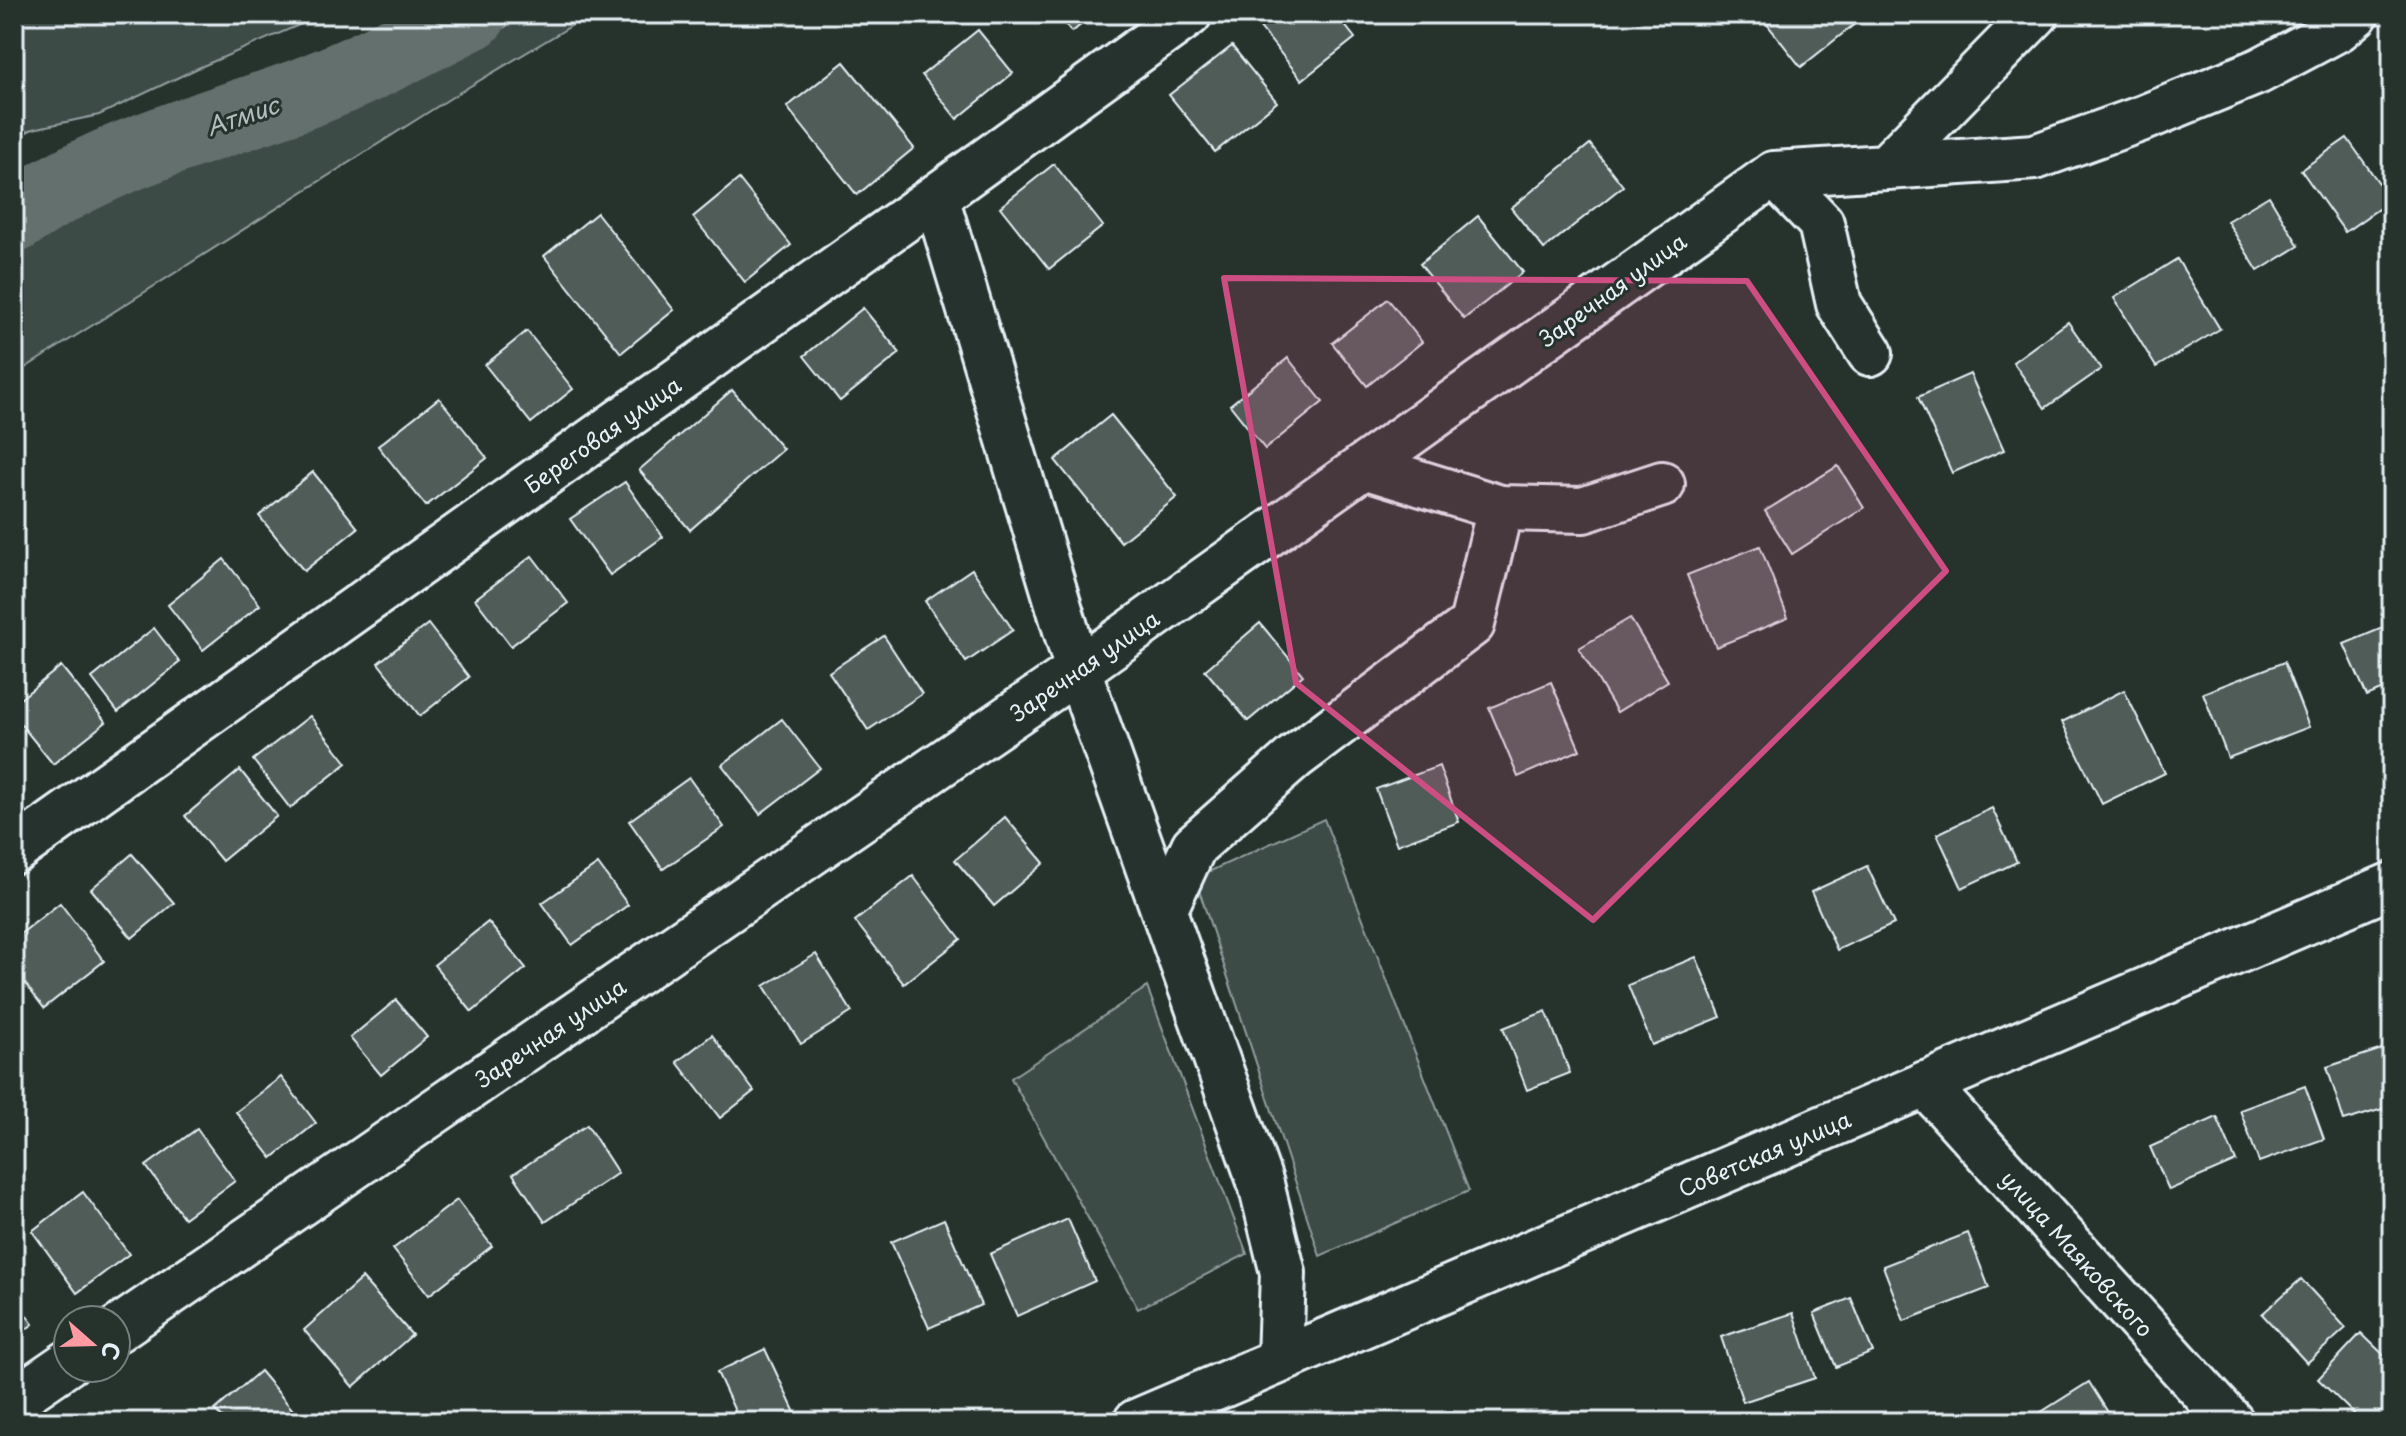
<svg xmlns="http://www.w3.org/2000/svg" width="2406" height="1436" font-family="'Playpen Sans',sans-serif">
	<rect width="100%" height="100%" fill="#26332d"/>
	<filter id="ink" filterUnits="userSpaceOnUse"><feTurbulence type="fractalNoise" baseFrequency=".0125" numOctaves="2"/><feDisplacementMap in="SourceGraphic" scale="16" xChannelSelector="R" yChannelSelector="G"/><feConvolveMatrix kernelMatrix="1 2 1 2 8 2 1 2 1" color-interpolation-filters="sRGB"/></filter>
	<g filter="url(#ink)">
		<!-- green -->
		<g fill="#3e4b47" stroke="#939ea0" stroke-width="2">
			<polygon points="14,14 325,14 198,68 99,115 33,129 14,138"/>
			<polygon points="527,14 591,14 457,94 14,375 14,246 80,197 157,169 254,114 364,92 503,28"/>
			<polygon points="1324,819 1469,1191 1320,1256 1195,878"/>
			<polygon points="1147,987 1247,1254 1138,1309 1011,1078"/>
		</g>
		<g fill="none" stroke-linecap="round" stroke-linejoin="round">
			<!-- river -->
			<path stroke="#636f6d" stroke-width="72" d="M14 217C99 156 202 130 299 95 359 73 415 42 471 14"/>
		</g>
		<!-- building -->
		<g fill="#505c59" stroke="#e8f1f8" stroke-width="2">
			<polygon points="1057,14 1094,14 1072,32"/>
			<polygon points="1273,14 1336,14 1355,38 1302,80 1259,26"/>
			<polygon points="1759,14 1865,14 1866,15 1801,67"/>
			<polygon points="978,30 1013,73 957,119 922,75"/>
			<polygon points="1232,46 1277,102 1215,152 1169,95"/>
			<polygon points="844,62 914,148 857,195 787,107"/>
			<polygon points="2347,138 2391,200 2345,232 2301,170"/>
			<polygon points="1590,144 1623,186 1544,249 1511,208"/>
			<polygon points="1054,164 1103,226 1049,269 1000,207"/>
			<polygon points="739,179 791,245 745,282 693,217"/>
			<polygon points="2269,196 2299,246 2258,271 2227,221"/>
			<polygon points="597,213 674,310 621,353 544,256"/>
			<polygon points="1478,216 1523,272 1464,319 1420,264"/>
			<polygon points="2177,259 2220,329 2156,367 2114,298"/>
			<polygon points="1388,299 1422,342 1367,386 1332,343"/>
			<polygon points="863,308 900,353 840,401 804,356"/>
			<polygon points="2068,322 2101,369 2045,408 2013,362"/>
			<polygon points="527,331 573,389 531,423 485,365"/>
			<polygon points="1288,358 1323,402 1265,449 1230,405"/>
			<polygon points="1970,374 2004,450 1952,473 1918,397"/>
			<polygon points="732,390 783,449 690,530 639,470"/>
			<polygon points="439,398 487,458 426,506 378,446"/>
			<polygon points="1111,415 1177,497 1121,542 1055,460"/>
			<polygon points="1838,466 1864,508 1792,554 1765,511"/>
			<polygon points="313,472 358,528 304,571 259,516"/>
			<polygon points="625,482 663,537 610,575 570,519"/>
			<polygon points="1760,546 1788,618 1716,647 1687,575"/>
			<polygon points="532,556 568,603 511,646 475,599"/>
			<polygon points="224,559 260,605 203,650 168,605"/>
			<polygon points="972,569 1013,630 966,662 925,601"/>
			<polygon points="1630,618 1668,681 1617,712 1579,648"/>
			<polygon points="1260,623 1303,675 1248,721 1205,670"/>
			<polygon points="428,624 469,677 420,716 378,663"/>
			<polygon points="2392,624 2392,685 2367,696 2344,644"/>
			<polygon points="154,628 180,662 118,712 92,678"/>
			<polygon points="884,636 922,694 868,730 829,672"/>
			<polygon points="2284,662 2309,727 2228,758 2203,693"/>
			<polygon points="61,666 106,722 53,764 14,716 14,704"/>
			<polygon points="1551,682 1580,750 1518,777 1489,708"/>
			<polygon points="2124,690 2165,773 2102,804 2062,722"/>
			<polygon points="310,716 347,763 290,808 253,760"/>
			<polygon points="782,719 820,768 760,814 722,765"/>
			<polygon points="1439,766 1459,822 1397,845 1376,789"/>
			<polygon points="240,770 277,816 222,861 185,816"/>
			<polygon points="689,778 724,827 663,869 629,821"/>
			<polygon points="1992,808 2017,862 1962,888 1937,834"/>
			<polygon points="1005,817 1044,863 994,906 955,860"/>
			<polygon points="132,854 174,903 132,938 91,889"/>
			<polygon points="598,864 628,905 572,945 542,903"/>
			<polygon points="1867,866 1894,924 1837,950 1811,892"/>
			<polygon points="913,876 961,939 904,984 855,921"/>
			<polygon points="60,903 104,961 44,1008 14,969 14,939"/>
			<polygon points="488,922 526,968 472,1012 434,965"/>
			<polygon points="816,954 852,1012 801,1044 764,986"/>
			<polygon points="1696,957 1721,1017 1652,1045 1628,985"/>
			<polygon points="396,1000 427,1037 381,1075 350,1038"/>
			<polygon points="1546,1011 1570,1073 1527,1090 1503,1028"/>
			<polygon points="712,1035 754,1091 720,1118 677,1062"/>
			<polygon points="2385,1048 2392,1068 2392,1106 2344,1121 2327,1067"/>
			<polygon points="281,1077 316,1123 272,1158 236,1112"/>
			<polygon points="2305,1086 2324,1139 2259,1162 2240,1110"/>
			<polygon points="2217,1117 2236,1161 2169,1190 2150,1147"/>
			<polygon points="587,1125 618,1173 545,1222 513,1174"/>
			<polygon points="197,1129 235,1181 184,1218 146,1166"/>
			<polygon points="83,1192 129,1254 77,1293 32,1231"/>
			<polygon points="457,1200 492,1246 429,1295 393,1249"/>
			<polygon points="944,1219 981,1305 929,1328 891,1242"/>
			<polygon points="1068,1219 1095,1281 1017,1316 990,1254"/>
			<polygon points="1968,1233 1989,1288 1904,1321 1883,1266"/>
			<polygon points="362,1278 412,1335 353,1387 304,1330"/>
			<polygon points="2301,1279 2346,1328 2307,1363 2262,1314"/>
			<polygon points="1851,1298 1873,1352 1836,1367 1814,1313"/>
			<polygon points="14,1299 33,1324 14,1338"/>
			<polygon points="1793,1313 1815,1378 1743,1402 1721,1337"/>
			<polygon points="2361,1333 2392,1363 2392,1422 2362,1422 2318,1379"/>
			<polygon points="765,1349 797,1417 787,1422 740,1422 717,1372"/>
			<polygon points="260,1371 303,1422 226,1422 215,1410"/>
			<polygon points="2089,1382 2114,1422 2043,1422 2038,1414"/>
		</g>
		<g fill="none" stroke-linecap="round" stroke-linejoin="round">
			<defs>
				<g id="minor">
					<polyline points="1886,167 2035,157 2146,117 2259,71 2338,29 2356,14"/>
					<polyline points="1774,174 1821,223 1839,304 1870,353"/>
					<polyline points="936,197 1078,670 1261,1184 1283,1273 1280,1359"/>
					<polyline points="1364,466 1500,508 1583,510 1662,484"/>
					<polyline points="14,851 936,197 1189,14"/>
					<polyline points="1164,911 1194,846 1295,757 1472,624 1500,508"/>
					<polyline points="1925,1084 2231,1422"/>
					<polyline points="116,1330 1078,670 1774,174 1886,167 2036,14"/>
					<polyline points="14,1400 68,1363"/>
					<polyline points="1136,1422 2392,885"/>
				</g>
			</defs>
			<!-- minor casing -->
			<use href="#minor" stroke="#e8f1f8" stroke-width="50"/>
			<!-- minor -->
			<use href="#minor" stroke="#26332d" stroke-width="44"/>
		</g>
	</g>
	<!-- marked area -->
	<path fill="#cc4e82" fill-opacity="0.2" stroke="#cc4e82" stroke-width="6" stroke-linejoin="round" d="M1224 278 1747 281 1946 571 1593 920 1296 683Z"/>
	<g text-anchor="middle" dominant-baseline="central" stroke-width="6" stroke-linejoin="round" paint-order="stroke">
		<!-- street labels -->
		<g font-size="22" fill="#e8f1f8" stroke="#26332d">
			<text transform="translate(1612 289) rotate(-36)">Заречная улица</text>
			<text transform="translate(602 434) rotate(-35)">Береговая улица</text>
			<text transform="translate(1084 665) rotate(-35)">Заречная улица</text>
			<text transform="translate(550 1032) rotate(-34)">Заречная улица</text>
			<text transform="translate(1764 1153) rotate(-23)">Советская улица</text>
			<text transform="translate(2078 1253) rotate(48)">улица Маяковского</text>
		</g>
		<!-- water labels -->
		<g font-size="24" font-style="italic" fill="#b3bdc0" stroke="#26332d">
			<text transform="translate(242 115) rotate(-19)">Атмис</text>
		</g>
	</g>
	<!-- margin -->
	<rect width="2406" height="1436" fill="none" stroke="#26332d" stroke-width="48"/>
	<rect x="24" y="24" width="2358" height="1388" fill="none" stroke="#e8f1f8" stroke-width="3" filter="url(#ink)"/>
	<!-- north arrow -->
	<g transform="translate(92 1344) rotate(110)"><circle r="38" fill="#26332d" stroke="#747f7e" stroke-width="2"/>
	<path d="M0-6L14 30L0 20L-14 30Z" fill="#ff9aa2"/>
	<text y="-12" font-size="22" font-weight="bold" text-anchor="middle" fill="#e8f1f8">С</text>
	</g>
</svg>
